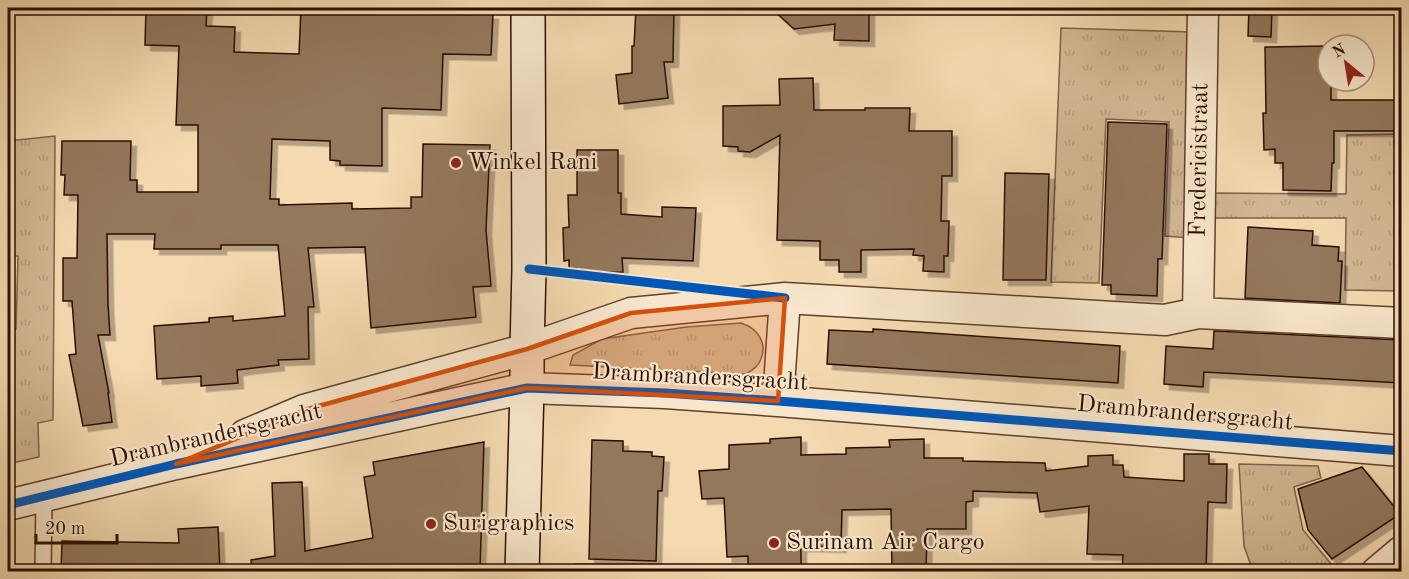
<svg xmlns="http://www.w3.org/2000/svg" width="1409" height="579" font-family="'Old Standard TT',serif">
	<defs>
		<pattern id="grass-tufts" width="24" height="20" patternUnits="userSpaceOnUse" patternTransform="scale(1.5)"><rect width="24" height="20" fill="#d3b793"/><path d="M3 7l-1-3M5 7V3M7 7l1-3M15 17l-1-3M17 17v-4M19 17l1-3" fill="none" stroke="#b59c7d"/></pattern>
		<filter id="shadow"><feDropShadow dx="5.5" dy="5.5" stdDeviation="0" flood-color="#0004"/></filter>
	</defs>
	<rect width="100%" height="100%" fill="#f5dab1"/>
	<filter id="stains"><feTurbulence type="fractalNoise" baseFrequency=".00333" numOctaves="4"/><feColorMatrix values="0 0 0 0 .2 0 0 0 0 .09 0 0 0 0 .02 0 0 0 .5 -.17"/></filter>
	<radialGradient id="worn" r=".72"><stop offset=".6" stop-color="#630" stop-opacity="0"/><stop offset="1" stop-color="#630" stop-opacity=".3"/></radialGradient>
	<path fill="url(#grass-tufts)" stroke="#7f624a" stroke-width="1.5" d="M1061 28 1192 32 1190 238 1165 236 1169 122 1106 119 1099 283 1051 282Z
		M1401 134V291L1345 290 1346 218H1210L1211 193 1346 194 1347 135Z
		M55 136 53 420 38 423 39 457 8 464V330L16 329 18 256H8V141Z
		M741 323C757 328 769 343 760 361 758 367 751 371 746 374L570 365 573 355 602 339 686 327Z
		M1239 464 1318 466 1321 478 1294 487 1303 530 1337 571H1253L1244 546Z
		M575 564 745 565V571L575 572Z"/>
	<path fill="#94785c" stroke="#2b0d00" stroke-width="1.5" filter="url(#shadow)" d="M146 8H207L206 26 235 27 234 52 299 54 301 8 493 14 491 55 443 54 441 110 382 108V166L340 165V161L330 160V141L272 139 270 199H279V205L352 203V209L411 208V197H422L423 144 490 145 486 230 491 286 473 287 476 317 371 328 365 247 308 248 314 307H308L309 359 278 360 279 365 237 370 238 383 201 386V376L157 379 154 326 209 322V318L233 316V321L285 316 278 245H221V249H154L155 234H107L108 304 110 335H98L109 393H108L112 422 83 426 69 355 76 354 72 301H63V258H77L78 195H64L65 175H61L62 141H131L130 180H137V192H198V125H176L179 46 145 45Z
		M636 8H674L673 62H664L668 98 619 104 616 75 632 73V46H634Z
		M771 8H869V41L834 40 835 24 794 29Z
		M1249 8 1272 9 1271 37 1248 36Z
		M1328 46V81H1331V100H1401V131H1334V163H1332L1331 191 1283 190V163H1275V149L1264 150 1263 113H1266L1265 47Z
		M813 78 814 110H865V108H910L909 131H952V176H942L941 221H949L948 256H944V272L923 271 924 256 913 255 914 249 861 250V272H839V260H820V241L777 240 780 135 750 152 738 151V147L723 146V106L780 105 779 79Z
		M1108 122 1167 124 1162 259H1158L1157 296 1111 294V285H1102Z
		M577 150H618V193H621V214L662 217V207L696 208 693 261 622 258 623 272 576 273V268L569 269V260L564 261 563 228 569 227 568 195H577Z
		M1005 173 1049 174 1046 280H1003Z
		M1248 227 1313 231 1312 245 1339 247 1338 261H1342L1340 303 1245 298Z
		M873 329 1120 346 1118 383 827 364 829 330 873 332Z
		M1214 331 1401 340V383L1204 372 1203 387 1164 384 1166 346 1213 349Z
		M801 437V455L846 454V448L890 447 889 440 924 439V458H963V461L1045 463 1046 471 1088 466V456L1113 455V465H1123L1124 477 1184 481V454H1209V464H1227L1226 503 1208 502 1206 572H1122L1123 555 1087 554 1089 506 1040 512 1037 493 973 491V501L966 502V529H927L926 572H892L891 509 842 510 841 547 801 546V572H748V556L727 557 724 498 702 499 699 471 729 469V445L770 443V439Z
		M592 440 623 441V451L652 452V456L664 457 662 491H658L656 561 589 559Z
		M484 442 480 570 471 572H252L251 560 275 556 272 483 302 482 305 551 373 538 364 477 375 475 373 462Z
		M1362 467 1400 514 1332 559 1308 530 1298 489Z
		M218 527 220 572H61L62 541 179 543 178 529Z"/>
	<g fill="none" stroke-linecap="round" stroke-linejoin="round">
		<defs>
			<path id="service" d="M43 572 44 496"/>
			<path id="minor" d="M1198 313 1203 8
				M778 401 785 298
				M245 435 304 410 527 349 631 313 785 298 1165 320 1198 313 1402 323
				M8 505 176 464 527 388 665 393 778 401 1402 451
				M1377 572 1402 551"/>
			<path id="secondary" d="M522 572 527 388V349L529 269 528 8"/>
		</defs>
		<use href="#service" stroke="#5e402c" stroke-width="18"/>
		<use href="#minor" stroke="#5e402c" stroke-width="33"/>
		<use href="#secondary" stroke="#2b0d00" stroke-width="36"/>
		<use href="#service" stroke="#f8e7cc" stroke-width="15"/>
		<use href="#minor" stroke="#f8e7cc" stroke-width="30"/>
		<use href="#secondary" stroke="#f8e7cc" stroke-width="33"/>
		<defs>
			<path id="cycleway" d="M529 269 785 298
				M8 505 176 464 527 388 665 393 778 401 1402 451"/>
		</defs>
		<use href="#cycleway" stroke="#f8e7cc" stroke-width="13"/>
		<use href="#cycleway" stroke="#0057b8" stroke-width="9"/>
	</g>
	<path fill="#d5510b" fill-opacity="0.2" stroke="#d5510b" stroke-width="4.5" stroke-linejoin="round" d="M785 298 778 401 527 388 176 464 304 410 527 349 631 313Z"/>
	<g fill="#8f2418" stroke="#f8e7cc" stroke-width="2">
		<circle cx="456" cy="163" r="6"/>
		<circle cx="431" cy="524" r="6"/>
		<circle cx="774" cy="543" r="6"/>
	</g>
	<g text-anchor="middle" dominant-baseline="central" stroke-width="4.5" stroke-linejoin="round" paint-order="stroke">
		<g font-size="24" fill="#2b0d00" stroke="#f8e7cc">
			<text transform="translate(1200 160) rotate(-89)">Fredericistraat</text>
			<text transform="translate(700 378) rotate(3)">Drambrandersgracht</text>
			<text transform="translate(1185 414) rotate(5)">Drambrandersgracht</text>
			<text transform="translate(216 436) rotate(-13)">Drambrandersgracht</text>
		</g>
		<g font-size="24" fill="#2b0d00" stroke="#f8e7cc" text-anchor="start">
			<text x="468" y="163">Winkel Rani</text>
			<text x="443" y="524">Surigraphics</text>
			<text x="786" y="543">Surinam Air Cargo</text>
		</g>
	</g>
	<rect width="1409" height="579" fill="none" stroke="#f5dab1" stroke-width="30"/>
	<rect x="9" y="9" width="1391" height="561" fill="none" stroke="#2b0d00" stroke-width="3"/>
	<rect x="15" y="15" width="1379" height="549" fill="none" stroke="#2b0d00" stroke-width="1.5"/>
	<g transform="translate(1346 63) rotate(330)"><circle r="28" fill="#f8e7cc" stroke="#a6907a" stroke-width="1.5"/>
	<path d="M0-4.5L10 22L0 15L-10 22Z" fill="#8f2418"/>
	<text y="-9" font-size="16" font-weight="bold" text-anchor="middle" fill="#2b0d00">N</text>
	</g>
	<path d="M36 534v9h81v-9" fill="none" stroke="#2b0d00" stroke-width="3"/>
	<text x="45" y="534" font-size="18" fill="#2b0d00" stroke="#f8e7cc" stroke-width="4.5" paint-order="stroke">20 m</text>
	<rect width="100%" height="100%" filter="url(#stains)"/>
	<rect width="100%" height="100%" fill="url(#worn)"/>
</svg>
